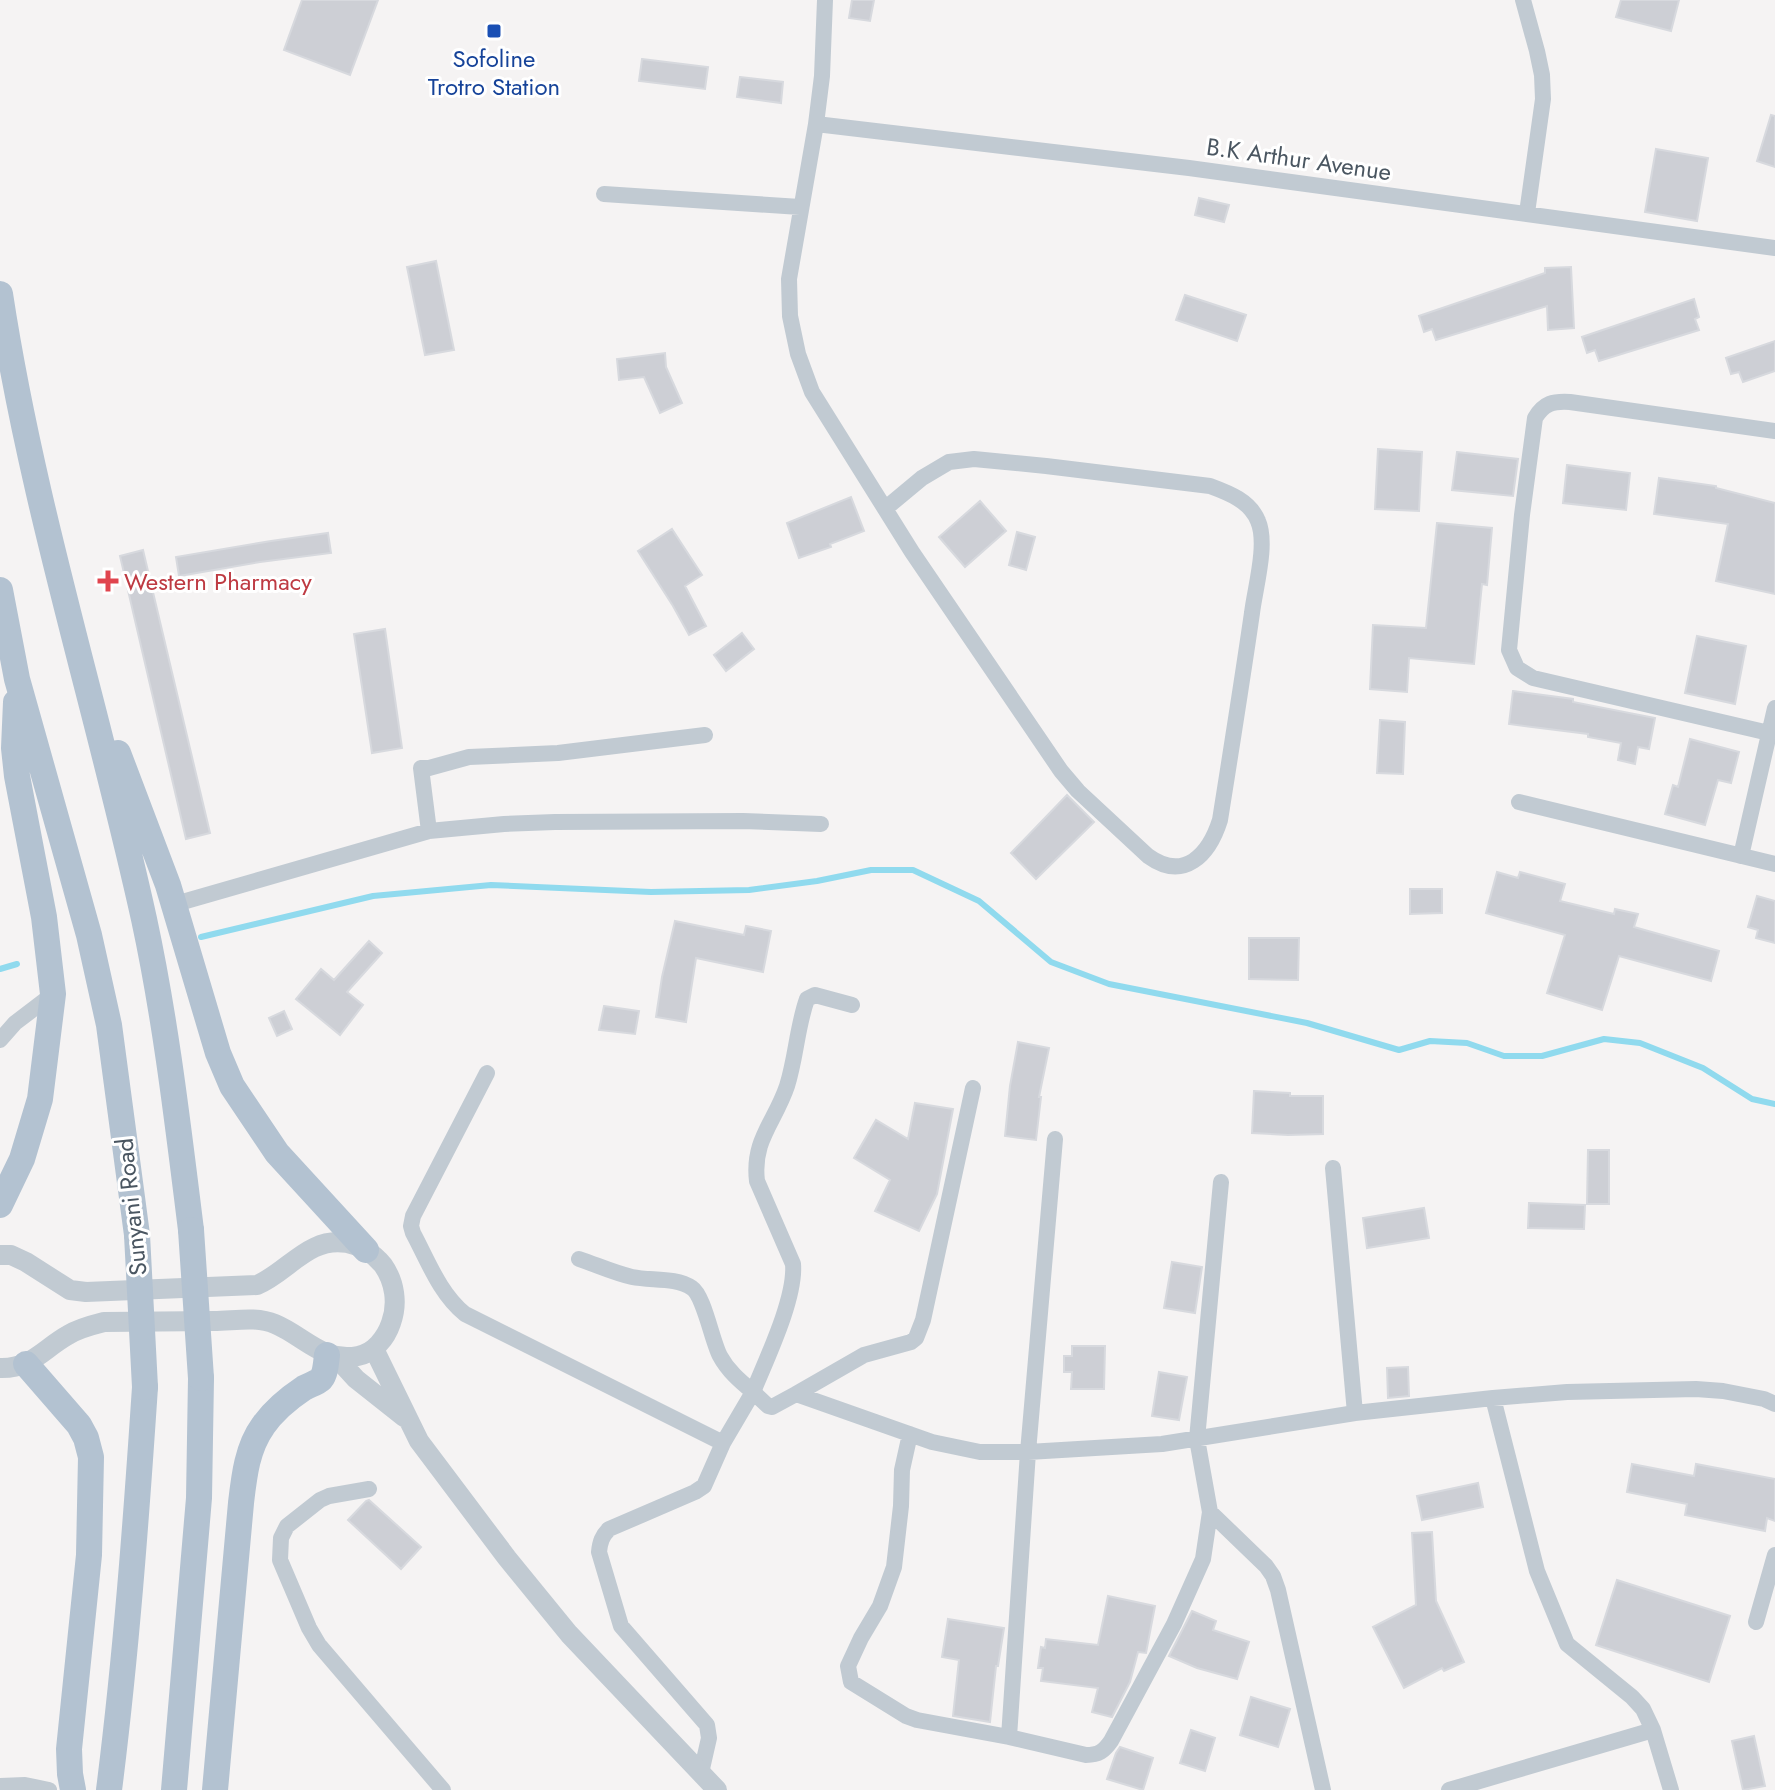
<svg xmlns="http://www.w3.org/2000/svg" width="1775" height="1790" font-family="Jost,sans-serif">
	<rect width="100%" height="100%" fill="#f5f3f3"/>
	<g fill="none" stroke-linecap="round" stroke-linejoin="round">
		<path stroke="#90daee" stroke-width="6" d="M201 937 373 896 491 885 651 892 749 890 817 881 871 870H913L979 901 1051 962 1109 984 1307 1023 1399 1050 1430 1041 1467 1043 1504 1056H1542L1604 1039 1640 1043 1703 1068 1752 1099 1775 1104
			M0 969 17 964"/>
	</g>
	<path fill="#cdcfd5" stroke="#d7d9de" stroke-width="2" d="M302 0H378L350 75 284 50Z
		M852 0H874L870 21 849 18Z
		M1621 0H1679L1671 31 1616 17Z
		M642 59 708 67 705 89 639 81Z
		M740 77 783 82 781 103 737 97Z
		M1771 115 1775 116V167L1757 161Z
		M1656 149 1708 158 1697 221 1645 212Z
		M1199 198 1229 205 1224 222 1195 215Z
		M436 261 454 350 425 355 407 267Z
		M1571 267 1574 328 1548 330 1547 306 1436 340 1432 329 1424 332 1419 316 1545 273V268Z
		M1185 295 1246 315 1237 341 1176 320Z
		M1694 299 1699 317 1695 319 1699 330 1599 361 1595 350 1587 353 1582 337Z
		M1775 341V371L1743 382 1739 372 1731 374 1726 358Z
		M665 353 666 367 682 403 660 413 644 377 619 380 617 359Z
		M1378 449 1422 452 1419 511 1375 509Z
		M1457 452 1518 459 1513 496 1452 490Z
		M1567 465 1630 473 1626 510 1563 503Z
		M1659 478 1716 486V488L1775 503V594L1716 581 1728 524 1654 514Z
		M851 497 864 531 830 544 831 547 799 558 787 523Z
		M980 501 1006 531 965 567 939 537Z
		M1437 523 1492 528 1487 585 1482 584 1474 664 1409 658 1407 692 1370 689 1373 625 1426 628Z
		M672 529 702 575 685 586 706 626 689 635 673 606 638 551Z
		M1017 532 1035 537 1026 570 1009 565Z
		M328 533 331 553 260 562 179 576 176 557 271 541Z
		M143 550 210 833 186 839 120 556Z
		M385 629 402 748 372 753 354 634Z
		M742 633 754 649 726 671 714 655Z
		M1697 636 1746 646 1735 704 1685 693Z
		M1513 691 1573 699V702L1655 718 1649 749 1638 747 1635 764 1618 760 1621 743 1588 737V734L1509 724Z
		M1380 720 1405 722 1403 774 1377 773Z
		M1690 739 1739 752 1731 783 1718 780 1705 825 1665 814 1673 785 1678 787Z
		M1067 795 1094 822 1036 879 1011 853Z
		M1497 872 1518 878 1520 872 1565 884 1560 901 1614 914 1615 909 1638 914 1634 927 1719 951 1711 981 1619 956 1602 1010 1547 993 1565 935 1486 913Z
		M1410 889H1442V913L1410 914Z
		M1757 896 1775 901V943L1756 938 1758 930 1748 927Z
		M675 921 744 935 746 926 771 931 763 972 696 958 686 1022 656 1017 662 977Z
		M1249 938H1299L1298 980 1249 979Z
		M369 941 382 953 347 992 363 1005 340 1035 296 999 321 969 334 980Z
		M604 1006 639 1011 635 1034 599 1030Z
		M284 1011 292 1029 277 1036 269 1018Z
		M1018 1042 1049 1048 1039 1097H1041L1036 1140 1005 1136 1010 1086Z
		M1254 1091 1290 1093V1096H1323V1134L1288 1135 1252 1133Z
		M915 1103 953 1109 937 1194 919 1231 875 1211 890 1180 854 1158 876 1120 908 1139Z
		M1588 1150H1609V1204H1587Z
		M1529 1203 1585 1205 1584 1229 1528 1228Z
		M1424 1208 1429 1238 1367 1248 1363 1218Z
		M1172 1262 1202 1267 1195 1313 1164 1308Z
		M1072 1346H1105L1104 1389H1071L1072 1372H1064V1356H1072Z
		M1408 1367 1409 1396 1388 1398 1387 1368Z
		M1159 1372 1187 1377 1179 1420 1152 1416Z
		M1632 1464 1694 1476 1696 1464 1775 1479V1521L1767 1518 1765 1531 1685 1515 1687 1504 1627 1492Z
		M1478 1483 1483 1507 1422 1520 1417 1496Z
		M369 1500 421 1547 401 1569 348 1520 366 1501Z
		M1432 1532 1436 1601 1464 1662 1444 1671 1442 1668 1404 1688 1373 1627 1416 1605 1412 1533Z
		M1617 1580 1730 1616 1709 1682 1596 1645Z
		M1108 1596 1155 1606 1146 1653 1138 1652 1130 1682 1112 1717 1092 1712 1098 1688 1041 1681 1043 1668H1038L1041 1647 1045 1648 1046 1639 1098 1645Z
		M1192 1611 1216 1621 1213 1630 1249 1642 1237 1679 1197 1668 1169 1656Z
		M948 1619 1004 1628 998 1666H996L990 1722 953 1716 959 1660 942 1657Z
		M1251 1697 1290 1709 1278 1747 1240 1735Z
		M1191 1730 1215 1738 1205 1771 1180 1763Z
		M1754 1736 1765 1786 1743 1790 1732 1741Z
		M1120 1747 1153 1758 1143 1790 1107 1779 1116 1753Z"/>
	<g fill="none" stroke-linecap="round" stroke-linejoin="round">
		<path stroke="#c1cad2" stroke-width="16" d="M825 0 822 76 816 124 789 279 790 316 798 354 812 392 912 552 1061 771 1078 791 1148 856C1184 882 1209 855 1220 820 1231 751 1242 682 1252 613 1255 588 1268 544 1258 521 1250 501 1229 493 1210 486L1046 466 974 459 949 462 922 478 886 508
			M1523 0 1537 51 1542 75 1543 99 1527 213
			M816 124 1189 168 1775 248
			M604 194 800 207
			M1769 733 1533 678 1517 668 1509 650 1522 515 1535 418C1544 403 1553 401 1570 402L1775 431
			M1519 802 1775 864
			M429 831 421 768H429L469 757 558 753 705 735
			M1741 856 1775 708
			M172 905 429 831 504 824 555 822 743 821 821 824
			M0 1040 15 1023 53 994
			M487 1073 413 1216 411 1226 413 1233C428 1261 440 1294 465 1314L723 1443
			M1333 1168 1355 1413
			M579 1259C597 1265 614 1273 632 1277 652 1281 675 1277 692 1288 704 1296 712 1341 720 1356 728 1371 740 1381 753 1392 766 1360 796 1298 793 1264L757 1181C752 1140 775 1122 787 1086 796 1058 797 1027 807 999L815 995 852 1005
			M796 1394 864 1355 911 1342 916 1338 923 1320 973 1088
			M1493 1398 1537 1571 1567 1644 1632 1697 1643 1709 1653 1730 1671 1790
			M910 1434 902 1470 901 1506 894 1567 880 1606 861 1638 848 1666 851 1682 906 1716 917 1720 1009 1737 1086 1755C1099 1755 1104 1751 1111 1741L1174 1624 1203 1559 1210 1512 1197 1439 1221 1182
			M369 1489 329 1496 320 1500 287 1526 281 1538 280 1560 309 1628 319 1645 443 1790
			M1210 1512 1266 1566 1273 1576 1278 1590 1323 1790
			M1756 1622 1775 1555
			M1009 1737 1028 1452 1055 1139
			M701 1773 709 1738 707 1725 621 1626 599 1552C600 1542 602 1536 609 1529L695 1492 704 1486 723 1443 753 1392 768 1406 772 1407 796 1394 932 1442 980 1452H1028L1162 1444 1355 1413 1493 1398 1567 1392 1696 1389 1723 1391 1764 1399 1775 1404
			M0 1786 25 1785 49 1790
			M1449 1790 1653 1730"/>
		<path stroke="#c1cad2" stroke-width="20" d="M0 1255H11L26 1262 70 1290 86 1292 257 1285C288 1272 309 1236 347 1243 362 1246 374 1254 383 1265 395 1282 398 1304 391 1323 386 1338 374 1353 358 1356 323 1363 304 1336 275 1324 256 1316 234 1321 214 1321 178 1321 141 1322 104 1322 92 1325 79 1328 68 1335 43 1349 31 1369 0 1368
			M374 1349 419 1441 507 1558 569 1634 717 1790
			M335 1356 356 1379 404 1417"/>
		<path stroke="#b3c2d1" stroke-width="26" d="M0 294C32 505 98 710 144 919 166 1021 178 1126 191 1230
			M0 590 17 679 89 935 109 1025 137 1235
			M118 753 168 885 218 1053 232 1086 277 1153 366 1250
			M0 1205 22 1159 40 1099 53 994 44 917 17 776 14 748 16 702
			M26 1364 79 1425 86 1438 91 1457 89 1555 69 1749 70 1774 73 1790
			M109 1790C126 1656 136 1522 145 1387
			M174 1790 199 1498 201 1378
			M215 1790 241 1503C244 1477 247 1448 263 1426 274 1410 289 1398 304 1388 309 1385 317 1383 321 1379 326 1373 326 1361 327 1355"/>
		<path stroke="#b3c2d1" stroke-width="26" d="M191 1230 201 1378
			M137 1235 145 1387"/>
	</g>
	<rect fill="#1a4fb4" stroke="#fff" stroke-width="3" x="486" y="23" width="16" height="16" rx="4"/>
	<path fill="#e0444e" stroke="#fff" stroke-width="3" d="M104 569h8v8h8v8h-8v8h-8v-8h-8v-8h8z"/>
	<g text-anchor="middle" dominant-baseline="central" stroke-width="6" stroke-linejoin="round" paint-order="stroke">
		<g font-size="24" fill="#164399" stroke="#fff">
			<text x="494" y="58">Sofoline<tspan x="494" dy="28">Trotro Station</tspan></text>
		</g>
		<g font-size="24" fill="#4a5661" stroke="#fff">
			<text transform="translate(1299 159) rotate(8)">B.K Arthur Avenue</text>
			<text transform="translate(131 1207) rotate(-96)">Sunyani Road</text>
		</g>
		<g font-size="24" fill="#be3a42" stroke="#fff" text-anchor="start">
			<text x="124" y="581">Western Pharmacy</text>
		</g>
	</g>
</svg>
